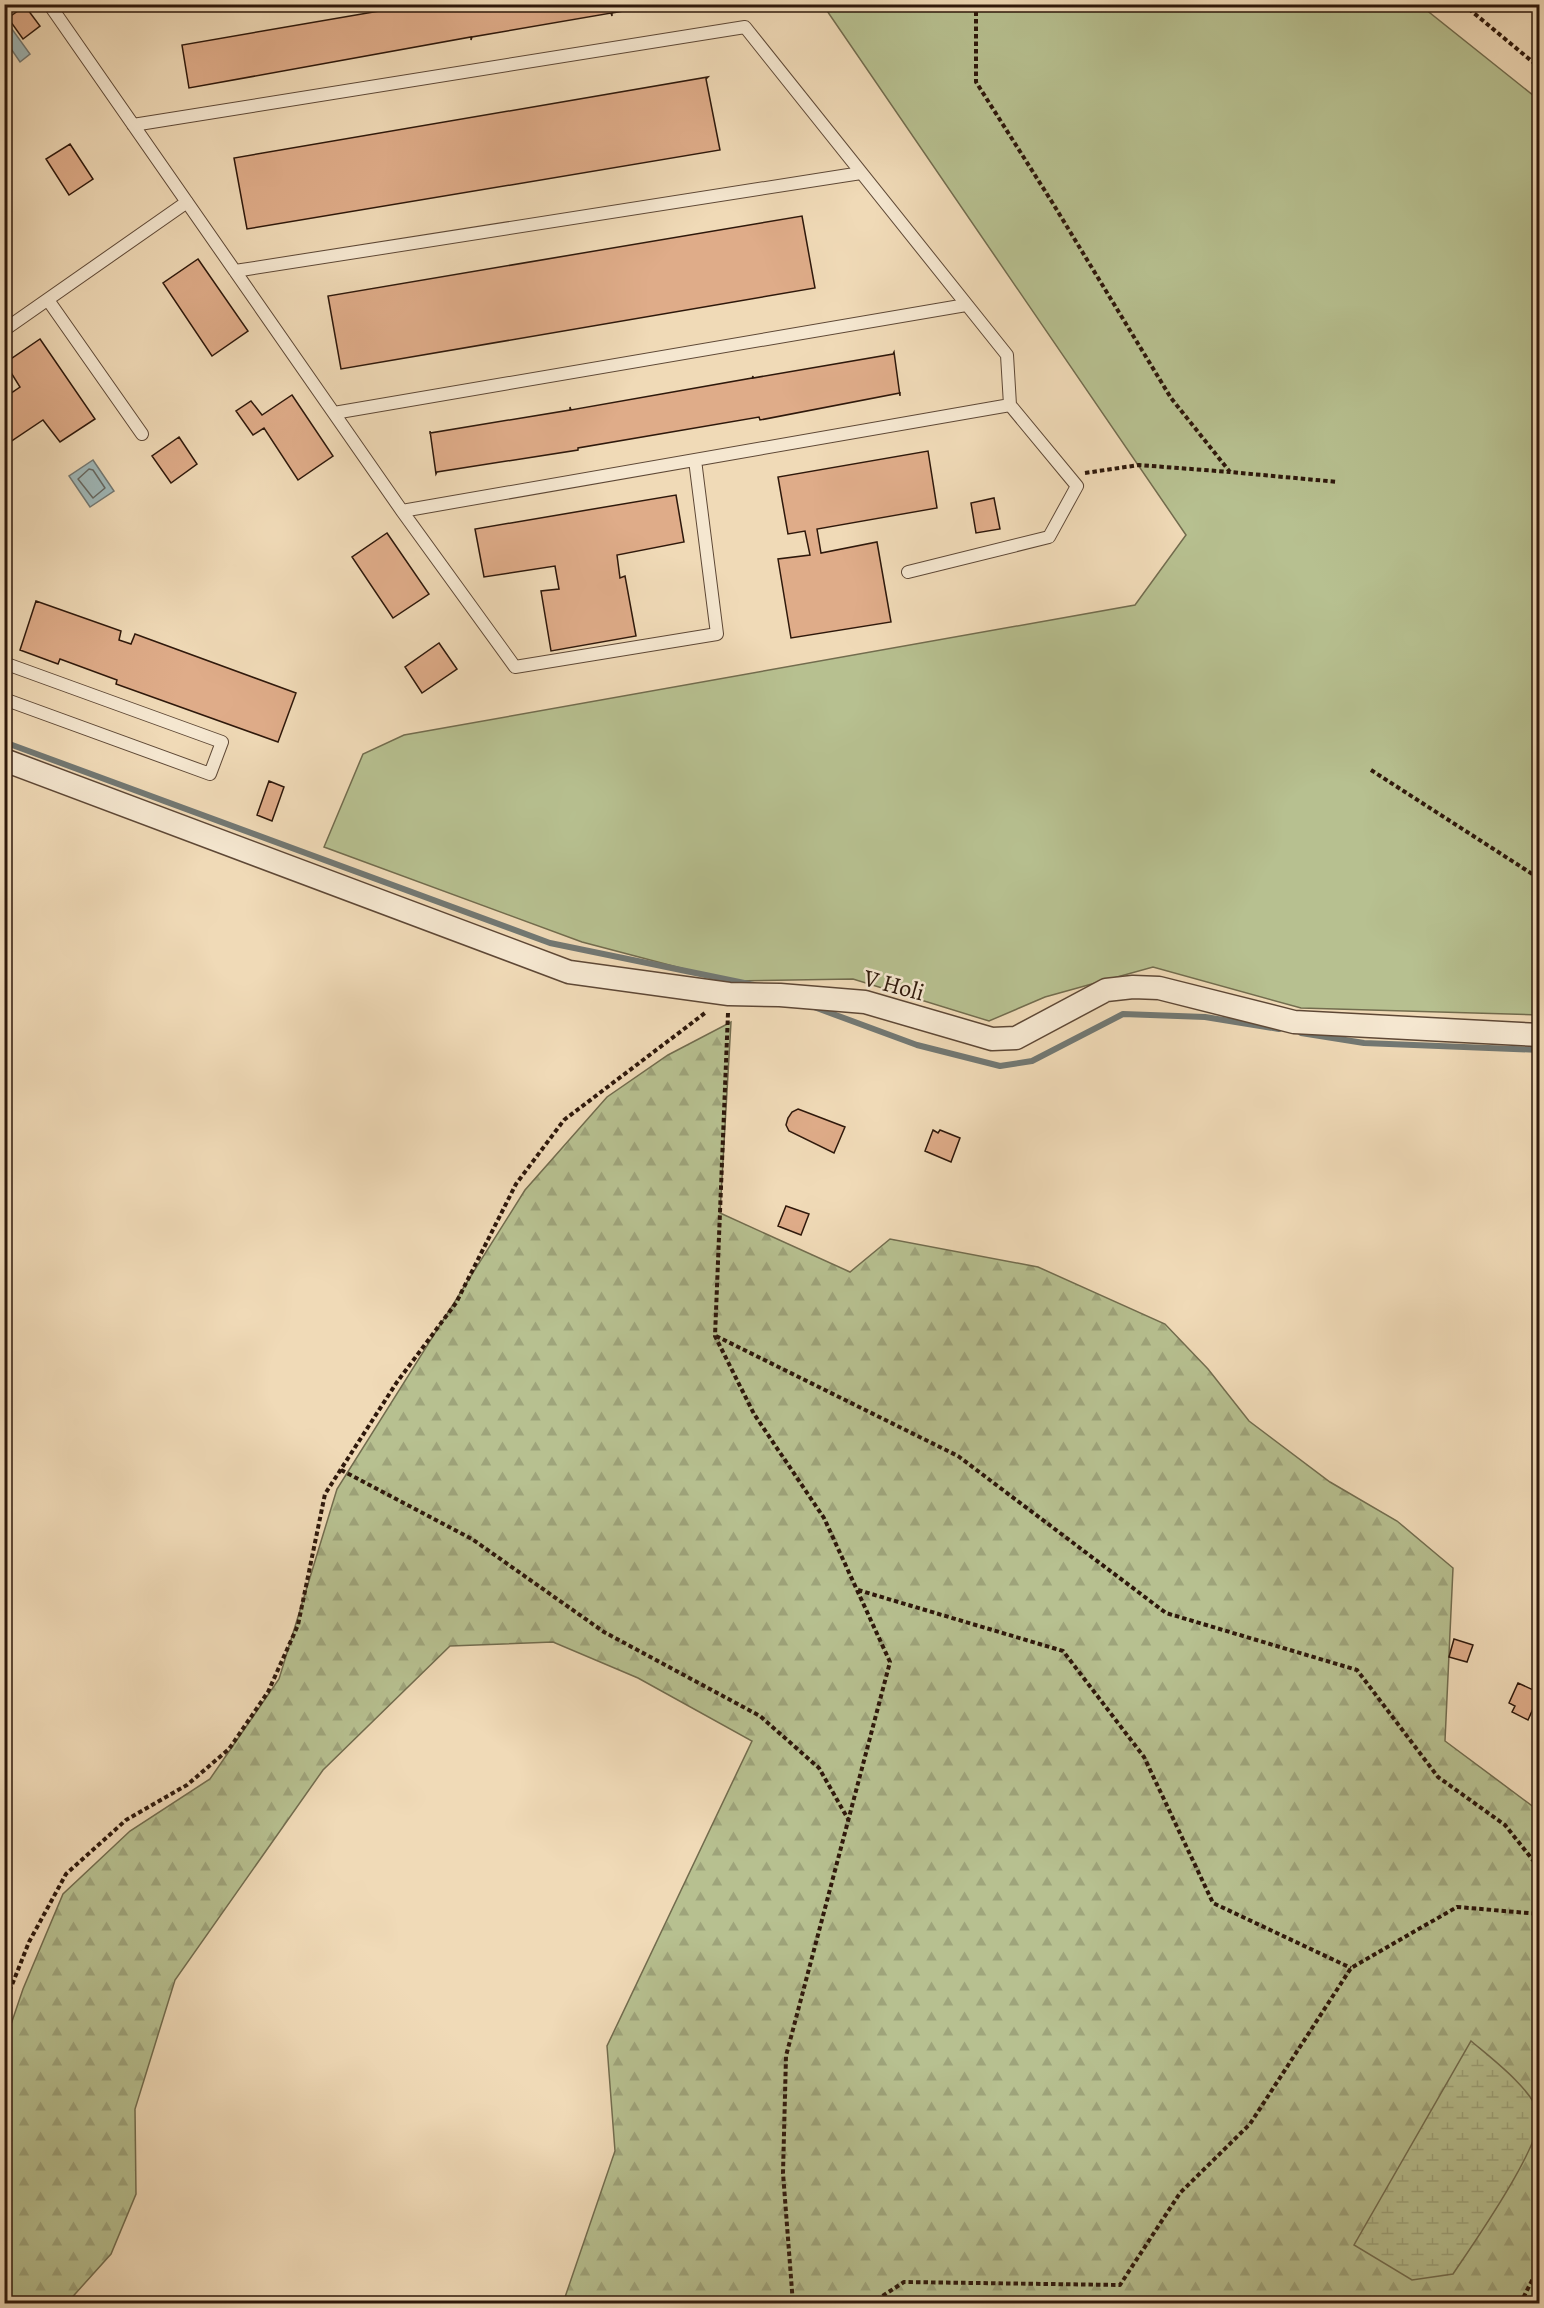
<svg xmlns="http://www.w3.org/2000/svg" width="1544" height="2308" font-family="Alegreya,serif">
	<defs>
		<pattern id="forest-firs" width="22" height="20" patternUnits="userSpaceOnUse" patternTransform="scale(1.5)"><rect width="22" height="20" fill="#b7c090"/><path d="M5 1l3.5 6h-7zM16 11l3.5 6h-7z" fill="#9ea47b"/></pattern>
		<pattern id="wetland-marsh" width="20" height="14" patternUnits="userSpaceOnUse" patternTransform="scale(1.5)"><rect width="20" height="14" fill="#b7c090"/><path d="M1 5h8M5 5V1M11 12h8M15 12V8" fill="none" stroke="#9ea47b"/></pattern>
	</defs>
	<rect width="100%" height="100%" fill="#f0dab7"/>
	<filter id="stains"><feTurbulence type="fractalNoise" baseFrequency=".00333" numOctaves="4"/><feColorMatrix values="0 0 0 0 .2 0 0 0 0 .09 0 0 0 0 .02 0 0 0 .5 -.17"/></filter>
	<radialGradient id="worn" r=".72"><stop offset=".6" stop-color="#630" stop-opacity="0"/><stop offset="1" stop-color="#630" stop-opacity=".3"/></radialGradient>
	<path fill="#b7c090" stroke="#726c4e" stroke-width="1.5" d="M823 5H1420L1539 100V1015L1301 1008 1153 967 1045 997 989 1021 853 979 730 981 582 942 324 847 363 754 404 735 1135 605 1186 535Z"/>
	<path fill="url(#forest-firs)" stroke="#726c4e" stroke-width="1.5" d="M731 1022 720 1213 850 1272 890 1239 1038 1267 1165 1324 1208 1369 1249 1421 1330 1482 1397 1521 1453 1568 1445 1741 1539 1811V2303H563L615 2151 607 2046 752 1741 638 1678 553 1642 450 1646 323 1770 175 1980 135 2109 136 2194 111 2254 67 2303 5 2304V2042L23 1989 63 1894 130 1831 210 1779 279 1679 337 1489 525 1190 607 1097 668 1055Z"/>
	<path fill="url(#wetland-marsh)" stroke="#726c4e" stroke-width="1.5" d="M1471 2041C1491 2058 1532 2089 1539 2114 1544 2143 1471 2247 1453 2274L1412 2280 1354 2245Z"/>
	<path fill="#9fb8b9" stroke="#727873" stroke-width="1.5" d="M4 18 30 54 20 62 5 40Z
		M93 460 114 491 90 507 69 476Z"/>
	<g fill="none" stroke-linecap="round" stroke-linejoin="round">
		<path stroke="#666862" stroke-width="1.5" d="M89 469 93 470 105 488 93 498 78 479Z"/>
		<path stroke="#727873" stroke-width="6" d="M4 742 550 943 754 985
			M814 1007 917 1045 1000 1066 1032 1061 1123 1014 1205 1017 1279 1029
			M1301 1033 1364 1043 1540 1050"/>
	</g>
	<path fill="#dfac89" stroke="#2e180b" stroke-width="1.5" d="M420 4H663L612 13V16L611 13 472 37 471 40V37L189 88 182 45Z
		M25 6 40 26 23 39 8 18Z
		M708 77 706 79 720 150 247 229 234 158Z
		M70 144 93 179 69 195 46 159Z
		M802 216 815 288 341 369 328 296Z
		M198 259 248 331 212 356 163 283Z
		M40 339 95 419 60 442 43 420 4 446V398L20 387 5 363Z
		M894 352 900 396V393L760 420 759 417 578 448V450L437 472 436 474 430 431V433L570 410V407L571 410 752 378 753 376V378L893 354Z
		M292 395 333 456 298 480 264 428 253 435 236 411 251 401 262 415Z
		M179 437 197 464 171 483 152 456Z
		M928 451 937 508 817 529 821 553 877 542 891 622 791 638 778 559 810 555 805 531 788 534 778 477Z
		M676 495 684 542 617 555 620 578 625 576 636 636 551 651 541 591 559 589 555 566 484 577 475 529Z
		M994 498 1000 529 976 533 971 503Z
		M387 533 429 594 393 618 352 557Z
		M36 601 121 631 119 640 131 644 135 634 296 693 278 742 116 684 117 680 60 659 58 664 20 650Z
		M439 643 457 669 422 693 405 667Z
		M269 781 284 787 272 821 257 815Z
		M798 1109 845 1127 834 1153 789 1131 786 1125 788 1118 792 1112Z
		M933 1130 938 1133 940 1130 960 1138 951 1162 925 1151Z
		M786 1206 809 1214 801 1235 778 1226Z
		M1454 1639 1473 1645 1467 1662 1449 1657Z
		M1518 1683 1540 1693 1528 1720 1512 1712 1515 1706 1509 1703Z"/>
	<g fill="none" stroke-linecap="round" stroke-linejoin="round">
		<defs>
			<path id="lane" d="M49 4 402 511 515 667 717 634 695 460
				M133 125 745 27 1007 355 1010 405 1077 486 1049 537 908 572
				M235 271 861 173
				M48 300 142 434
				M4 330 187 202
				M334 413 966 305
				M402 511 1010 405
				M4 663 222 742 210 774 4 699"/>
			<path id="street" d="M4 760 569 972 729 994 780 995 865 1002 992 1039 1016 1038 1106 990 1133 987 1159 988 1294 1022 1540 1035"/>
		</defs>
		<use href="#lane" stroke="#5e4836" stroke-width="14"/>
		<use href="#street" stroke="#5e4836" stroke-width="25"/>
		<path stroke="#2e180b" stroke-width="4" stroke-dasharray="4.5 3" stroke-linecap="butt" d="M976 4V82L1052 202 1171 398 1230 472 1338 482
			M1463 4 1540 68
			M1085 473 1139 465 1230 472
			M1371 770 1540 879
			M728 1013 715 1336 754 1414 824 1518 890 1662 786 2056 783 2173 793 2304
			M716 1336 958 1456 1166 1613 1357 1670 1438 1777 1505 1825 1540 1869
			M341 1470 472 1539 604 1632 760 1716 819 1768 848 1819
			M858 1590 1063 1651 1144 1757 1213 1903 1351 1968
			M4 2005 29 1942 66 1874 126 1820 187 1785 229 1749 268 1692 298 1625 325 1494 397 1382 456 1303 516 1184 564 1120 705 1013
			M870 2304 904 2282 1120 2285 1180 2193 1250 2124 1351 1968 1457 1907 1540 1914
			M1520 2304 1540 2265"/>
		<use href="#lane" stroke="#f5e7d0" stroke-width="12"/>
		<use href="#street" stroke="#f5e7d0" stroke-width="22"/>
	</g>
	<g text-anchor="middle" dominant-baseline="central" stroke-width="5" stroke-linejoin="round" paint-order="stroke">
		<g font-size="24" fill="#2e180b" stroke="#f5e7d0">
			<text transform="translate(894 985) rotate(15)">V Holi</text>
		</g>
	</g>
	<rect width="1544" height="2308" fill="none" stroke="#f0dab7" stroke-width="24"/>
	<rect x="6" y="6" width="1532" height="2296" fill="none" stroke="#2e180b" stroke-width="3"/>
	<rect x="12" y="12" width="1520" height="2284" fill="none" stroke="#2e180b" stroke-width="1.5"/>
	<rect width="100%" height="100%" filter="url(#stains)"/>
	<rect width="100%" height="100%" fill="url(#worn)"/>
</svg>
